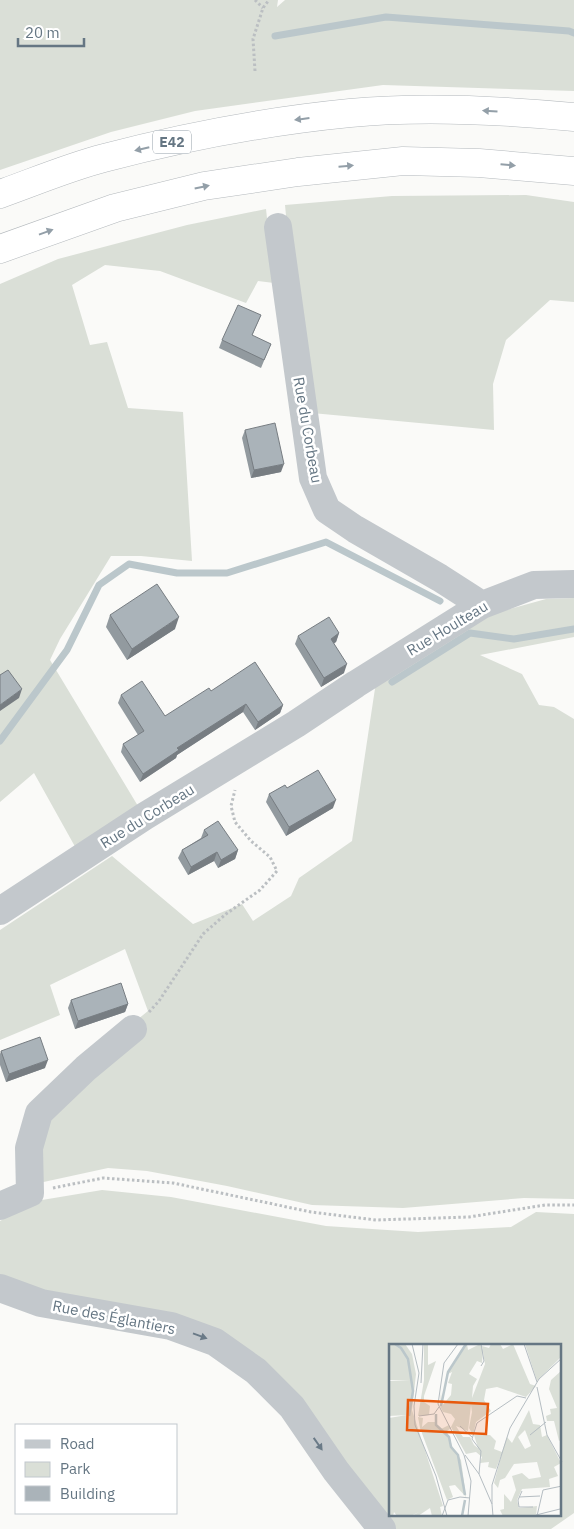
<svg xmlns="http://www.w3.org/2000/svg" width="574" height="1529" font-family="'IBM Plex Sans',sans-serif">
	<rect width="100%" height="100%" fill="#fafaf8"/>
	<path fill="#dadfd7" fill-rule="evenodd" d="M0 0H278L277 7 285 0H574V91L383 85 195 111 111 132 0 170Z
		M526 195 574 202V302L550 300 506 340 493 384 494 430 312 413 290 258 285 205 392 196Z
		M266 209 274 283 258 281 246 303 160 271 105 265 72 285 90 345 107 342 128 408 183 412 192 561 141 556H111L60 639 50 660 141 811 78 852 34 773 0 802V284L58 259 187 225Z
		M574 598V637L480 655 522 674 539 705 554 707 574 719V1199L524 1198 403 1208 312 1205 227 1186 147 1171 108 1168 39 1183 38 1134 127 1028 148 1011 125 949 50 985 60 1015 0 1040V930L112 856 193 924 242 904 253 921 291 896 299 878 352 841 376 682 445 640 495 613 546 599Z
		M102 1190 171 1197 326 1226 418 1232 511 1227 536 1212 574 1214V1513L551 1529H393L218 1332 0 1283V1221L36 1201ZM390 1345H560V1515H390Z"/>
	<g fill="none" stroke-linecap="round" stroke-linejoin="round">
		<path stroke="#bbc7cb" stroke-width="7" d="M275 36 386 17 569 31 574 33
			M392 682 470 633 514 639 574 629
			M0 741 67 650 99 585 129 564 177 573H227L326 542 440 601"/>
		<defs>
			<path id="highway" d="M0 194C34 182 69 167 104 158 184 137 268 121 350 113 424 106 500 110 574 117
				M0 249 115 208 204 186 298 172 403 161 479 163 574 171"/>
		</defs>
		<use href="#highway" stroke="#b4b9bd" stroke-width="29"/>
		<path stroke="#bbbfc2" stroke-width="3" stroke-dasharray="2.5 2.5" stroke-linecap="butt" d="M255 0 263 8
			M255 71 253 39 263 8 269 0
			M149 1012 159 1001 203 934 226 914 260 890 277 871 270 857 251 841 235 822 231 806 235 790
			M53 1188 103 1178 173 1183 311 1212 376 1220 469 1217 545 1205H574"/>
		<path stroke="#c3c8cc" stroke-width="28" d="M278 227 313 478 327 510 355 529 440 578 482 605
			M0 911 145 816 296 724 356 684 482 605 534 585 574 584
			M0 1206 30 1193 29 1148 39 1113 86 1068 133 1029
			M0 1288 41 1303 171 1326 215 1342 256 1371 292 1407 336 1471 382 1529"/>
		<use href="#highway" stroke="#fff" stroke-width="28"/>
	</g>
	<path fill="#929a9f" d="M261 315 252 336 271 344 261 368 219 348 222 340Z
		M245 430 281 472 251 478 242 438Z
		M110 615 175 629 127 660 106 627Z
		M339 633 336 642 334 643 344 673 321 687 295 644 298 636Z
		M211 691 283 705 280 713 255 730 243 712 177 755 176 758 140 782 121 752 123 744 138 735 118 703 121 695 165 716Z
		M287 788 333 808 286 836 266 802 269 794Z
		M204 830 238 850 235 859 218 868 214 861 188 875 178 858 182 850 201 838Z
		M71 1000 128 1004 125 1012 75 1029 68 1008Z
		M1 1051 45 1068 6 1082 0 1065V1054Z"/>
	<path fill="#777d82" d="M284 464 281 472 251 478 254 470Z
		M179 617 175 629 127 660 132 649Z
		M339 633 336 642 328 647 331 639Z
		M347 664 344 673 321 687 324 678Z
		M22 689 19 698 0 711V705Z
		M246 704 243 712 177 755 176 758 140 782 143 774 177 748Z
		M283 705 280 713 255 730 258 722Z
		M336 800 333 808 286 836 289 827Z
		M238 850 235 859 218 868 221 860Z
		M217 852 214 861 188 875 191 867Z
		M128 1004 125 1012 75 1029 78 1021Z
		M48 1060 45 1068 6 1082 9 1074Z"/>
	<path fill="#aab3b9" stroke="#777d82" d="M238 305 261 315 252 335 271 344 264 360 222 340Z
		M275 423 284 464 254 470 245 430Z
		M157 584 179 617 132 649 110 615Z
		M329 617 339 633 331 639 347 664 324 678 298 636Z
		M255 662 283 705 258 722 246 704 177 748 179 750 143 774 123 744 144 731 121 695 142 681 165 716 209 688 211 691Z
		M8 670 22 689 0 705V675Z
		M318 770 336 800 289 827 269 794 285 785 287 788Z
		M218 821 238 850 221 860 217 852 191 867 182 850 208 835 204 830Z
		M121 983 128 1004 78 1021 71 1000Z
		M40 1037 48 1060 9 1074 1 1051Z"/>
	<defs><path id="oneway-solid" d="M-6-.8H1V-3.2L6.5 0L1 3.2V.8H-6Z" transform="scale(1.25)"/></defs>
	<g fill="#939fa8">
		<use href="#oneway-solid" transform="translate(490 111) rotate(-177)"/>
		<use href="#oneway-solid" transform="translate(302 119) rotate(173)"/>
		<use href="#oneway-solid" transform="translate(142 149) rotate(167)"/>
		<use href="#oneway-solid" transform="translate(508 165) rotate(5)"/>
		<use href="#oneway-solid" transform="translate(346 166) rotate(-5)"/>
		<use href="#oneway-solid" transform="translate(202 187) rotate(-12)"/>
		<use href="#oneway-solid" transform="translate(46 232) rotate(-20)"/>
	</g>
	<g fill="#6a7a87">
		<use href="#oneway-solid" transform="translate(200 1336) rotate(20)"/>
		<use href="#oneway-solid" transform="translate(318 1444) rotate(55)"/>
	</g>
	<g text-anchor="middle" dominant-baseline="central" stroke-width="5" stroke-linejoin="round" paint-order="stroke">
		<rect fill="#fff" stroke="#939fa8" stroke-width="1" x="153" y="130.5" width="38" height="23" rx="4"/>
		<g font-size="14" font-weight="bold" fill="#657683">
			<text x="172" y="142">E42</text>
		</g>
		<g font-size="15" fill="#657683" stroke="#fff">
			<text transform="translate(308 430) rotate(80)">Rue du Corbeau</text>
			<text transform="translate(447 628) rotate(-31)">Rue Houlteau</text>
			<text transform="translate(147 816) rotate(-32)">Rue du Corbeau</text>
			<text transform="translate(114 1317) rotate(11)">Rue des Églantiers</text>
		</g>
	</g>
	<g transform="translate(389 1344)">
		<rect width="172" height="172" fill="#fafaf8"/>
		<path d="M0 0H16L23 10 27 30 23 66 54 162 51 163 53 172H43L41 164 29 172H23L30 168 22 172H8L5 168 4 172H0V74L18 71 0 72V37L21 36H0ZM35 0H39V21L47 17 35 52V58L41 62 40 71 29 72 35 36ZM76 0H78L79 6 91 0 94 7 93 19 88 17 80 30 88 35 84 42 83 54 96 20 93 2 100 4 102 0H111L114 5 124 0 141 40 147 42 137 53 108 43 97 45 95 56 102 67 87 78 84 91 80 84 83 68 82 61 79 87 67 82 74 93H81L85 101 89 104 85 91H101L107 97 105 105 113 108 118 93 123 99 140 66 144 80 151 81 153 93 158 91 172 119 165 123 169 132 160 135 161 143 133 145 128 156 130 164 148 162 147 172H114L111 166 115 165V150L122 158 127 146 123 132 133 129 140 135 152 133 148 118 125 120 116 134 111 136 109 144 105 139 113 109 107 125 99 123 100 118 91 119 93 113 87 108 77 110 62 83 66 75 62 70 54 68 51 62 52 48 53 62 62 51 63 40 59 39 63 28 57 31ZM136 86 142 102 136 105 129 93ZM136 0H172V13L148 37ZM172 27 173 95 170 97 165 77H158L157 72 162 70 161 65 168 64 160 45 162 36ZM29 73 34 74 33 83 39 78H47V82L52 85 60 81 62 84 58 87 63 102 72 116 77 153 66 141 60 142 64 153 58 156 31 84Z" fill="#dadfd7" fill-rule="evenodd"/>
		<path fill="none" stroke="#bbc7cb" stroke-width="2.5" d="M6 0 12 4 19 15 24 47 20 72M52 62 59 28 77 0M47 70V81L60 93 62 103 69 111 76 151M73 172 76 156"/>
		<path fill="none" stroke="#b5bdc2" stroke-width="1" d="M23 0 30 29 25 62 26 81 47 132 58 172M69 0 55 19 49 60 75 111 82 137 79 172M135 0 148 38M92 22 95 17 92 0M32 39 34 0M148 43 158 91 173 118M30 72 45 70 50 63M71 82 84 94M141 91 157 78M76 111 90 130 103 160 104 172M90 130 92 107 83 95 88 79 128 52 137 54M133 147 129 156 130 163H144M130 153 151 152M103 160V141L121 84 150 35 173 14M147 171 171 165M53 172 59 156 71 153 81 154M148 172 154 146 173 142"/>
		<path fill="#e8590c" fill-opacity="0.15" stroke="#e8590c" stroke-width="2.5" d="M19 56 99 60 97 90 18 86Z"/>
		<rect width="172" height="172" fill="none" stroke="#657683" stroke-width="2.5"/>
	</g>
	<rect x="15" y="1424" width="162" height="90" fill="#ffffff" stroke="#c1c8cd"/>
	<rect x="25" y="1440" width="25" height="8" fill="#c3c8cc" stroke="#c1c8cd"/>
	<text x="60" y="1449" font-size="15" fill="#657683">Road</text>
	<rect x="25" y="1462" width="25" height="15" fill="#dadfd7" stroke="#c1c8cd"/>
	<text x="60" y="1474" font-size="15" fill="#657683">Park</text>
	<rect x="25" y="1486" width="25" height="15" fill="#aab3b9" stroke="#c1c8cd"/>
	<text x="60" y="1499" font-size="15" fill="#657683">Building</text>
	<path d="M18 38v8h66v-8" fill="none" stroke="#657683" stroke-width="2.5"/>
	<text x="25" y="38" font-size="15" fill="#657683" stroke="#ffffff" stroke-width="4" paint-order="stroke">20 m</text>
</svg>
